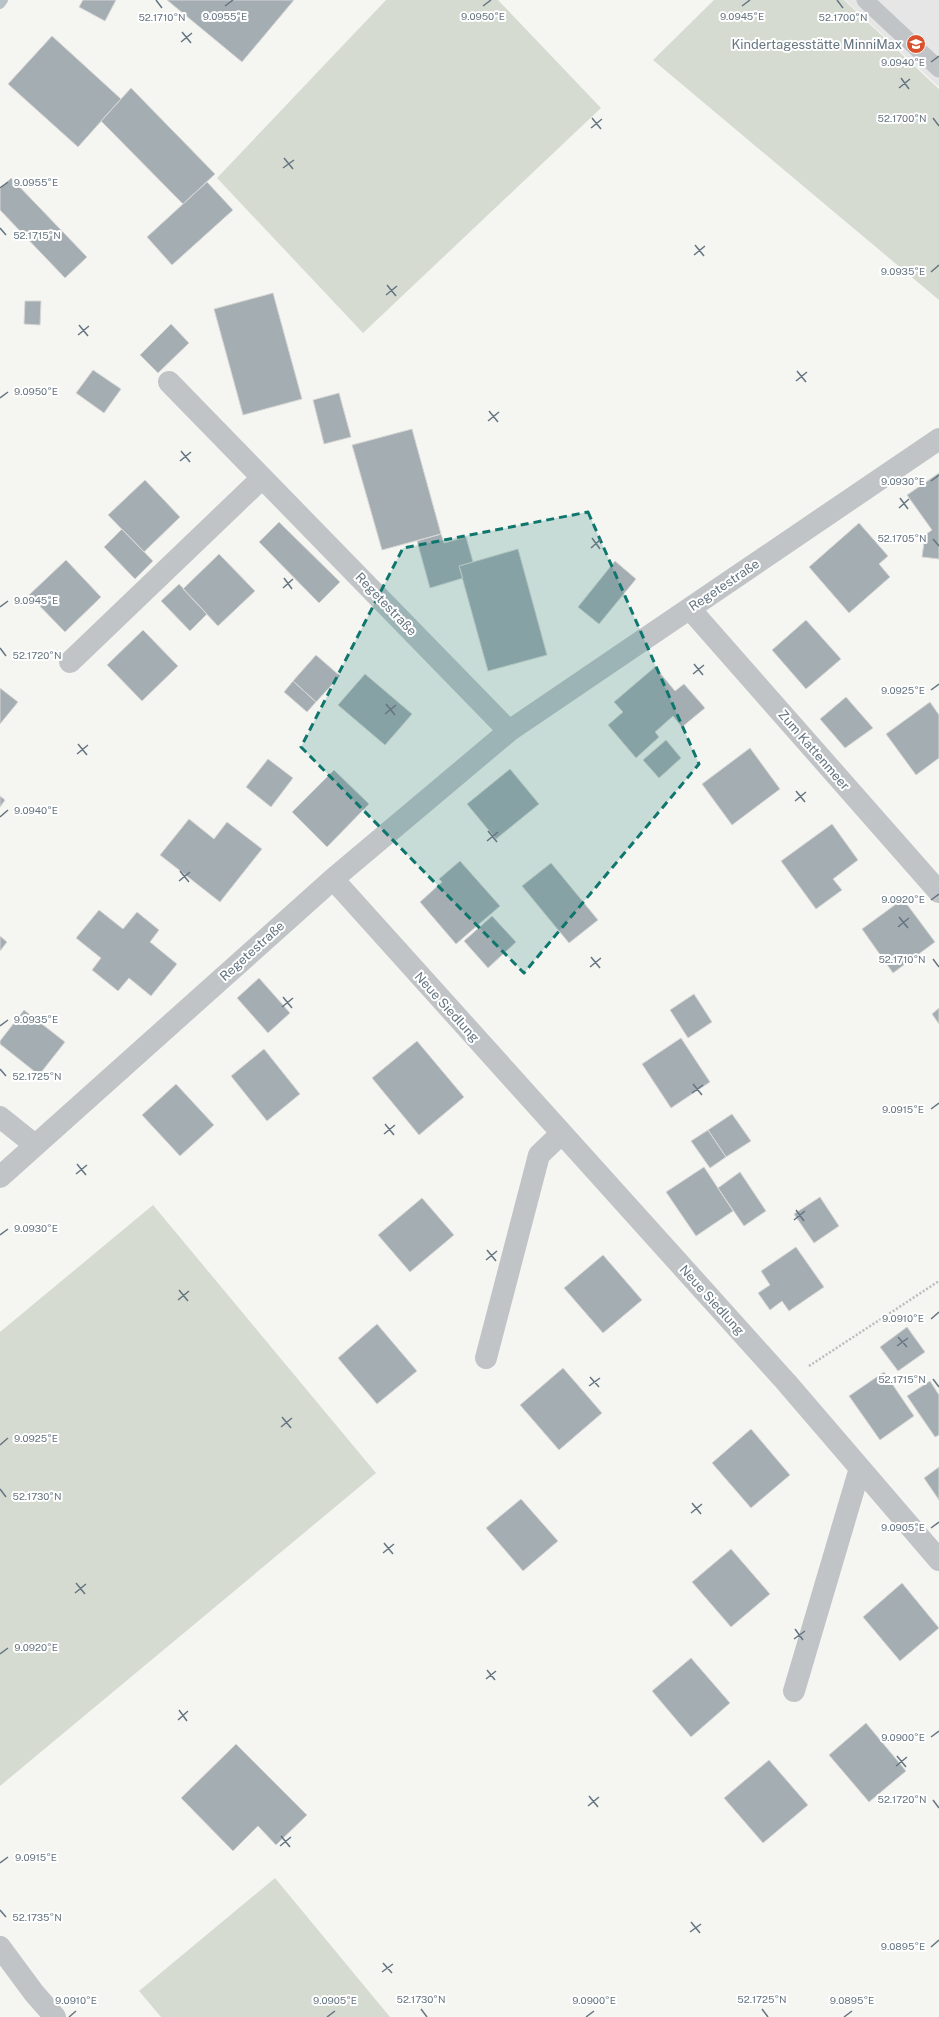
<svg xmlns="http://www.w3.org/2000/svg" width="939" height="2017" font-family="'Public Sans',sans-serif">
	<rect width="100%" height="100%" fill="#f5f5f1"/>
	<path fill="#e5e6e5" d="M845 0H939V87Z"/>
	<path fill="#d6dbd2" d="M386 0H498L601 108 363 333 217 178Z
		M714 0H844L939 89V300L653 60Z
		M153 1205 376 1473 0 1786V1332Z
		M275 1878 390 2017H161L139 1991Z"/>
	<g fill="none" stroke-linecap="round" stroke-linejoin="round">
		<path stroke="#b7c2c6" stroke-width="10" d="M0 4 3 0"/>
	</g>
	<path fill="#a4adb2" stroke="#d6d6d4" d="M83 0H116L105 21 79 7Z
		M167 0H294L242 62Z
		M52 36 121 99 78 147 8 84Z
		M131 88 215 174 183 204 101 121Z
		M11 178 87 257 65 278 0 210V189Z
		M207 182 233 210 172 265 147 237Z
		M273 293 302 399 243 415 214 309Z
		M25 301H41L40 325 24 324Z
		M171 324 189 343 158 373 140 355Z
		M93 370 121 389 104 413 76 393Z
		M339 393 351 437 324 444 313 400Z
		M412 429 441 534 382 550 352 445Z
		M939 473V559L922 557 925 535 932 530 907 495Z
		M145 480 180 517 144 552 108 515Z
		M279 522 340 582 319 603 259 542Z
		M859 523 888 556 879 564 890 577 849 613 809 567Z
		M122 529 153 561 135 579 104 547Z
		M441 534 444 543 466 537 473 562 459 566 463 578 430 588 417 541Z
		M518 549 547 655 488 671 459 566Z
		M219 554 255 591 218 626 183 589Z
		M66 560 101 597 65 632 29 595Z
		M615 561 636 579 599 624 578 607Z
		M179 584 207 614 190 631 161 601Z
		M806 620 841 659 806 689 772 650Z
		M143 630 178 666 142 701 107 665Z
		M316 655 340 676 316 702 293 681Z
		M655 667 675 691 684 684 705 708 682 727 673 716 655 732 659 737 636 758 608 725 623 712 614 702Z
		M365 674 412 714 385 745 338 705Z
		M293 681 316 702 307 712 284 692Z
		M0 688 18 702 0 724Z
		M846 697 873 728 845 748 820 719Z
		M930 702 939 715V758L916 775 886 734Z
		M666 740 681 758 659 778 643 760Z
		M750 748 780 789 732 825 702 784Z
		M268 759 293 778 271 807 246 787Z
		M510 769 539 804 496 839 467 804Z
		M334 770 369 804 327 847 292 812Z
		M0 796 5 800 0 807Z
		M189 819 214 839 227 822 262 849 220 902 160 855Z
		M832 824 858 860 833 879 842 890 816 909 781 861Z
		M460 861 500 906 456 944 420 902 442 882 439 879Z
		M551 863 598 920 569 943 522 886Z
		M903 899 935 942 893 973 862 929Z
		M99 910 123 929 137 912 159 930 150 942 177 964 151 996 129 978 118 991 92 970 101 958 76 938Z
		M492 916 516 942 488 968 464 941Z
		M0 936 7 942 0 951Z
		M259 978 290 1013 268 1033 237 998Z
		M694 994 712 1022 688 1038 670 1010Z
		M939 1008V1024L932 1014Z
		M24 1010 65 1042 39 1075 0 1044V1041Z
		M681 1038 710 1082 671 1108 642 1064Z
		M417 1041 464 1097 419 1135 372 1078Z
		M264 1049 300 1094 267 1121 231 1076Z
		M176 1084 214 1125 180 1156 142 1115Z
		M732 1114 751 1141 726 1157 708 1130Z
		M708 1130 726 1157 710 1168 691 1141Z
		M704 1167 733 1211 696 1236 666 1192Z
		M740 1172 766 1211 744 1226 718 1188Z
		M820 1197 839 1226 814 1243 794 1214Z
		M422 1198 454 1235 410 1272 378 1235Z
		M796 1247 824 1287 789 1311 782 1301 770 1310 758 1293 770 1285 761 1271Z
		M603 1255 642 1300 603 1333 564 1288Z
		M377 1324 417 1371 377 1404 338 1358Z
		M907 1327 925 1352 898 1371 880 1347Z
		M563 1368 602 1413 559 1450 520 1405Z
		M884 1372 914 1416 880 1440 849 1396Z
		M930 1381 939 1395V1435L935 1437 907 1396Z
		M751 1429 790 1475 751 1508 712 1463Z
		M939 1467V1500L924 1478Z
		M521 1499 558 1541 523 1571 486 1528Z
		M731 1549 770 1594 731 1627 692 1582Z
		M902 1583 939 1628 900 1661 863 1617Z
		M691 1658 730 1703 691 1737 652 1691Z
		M866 1723 906 1771 869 1802 829 1755Z
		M236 1744 307 1815 276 1845 258 1826 233 1851 181 1798Z
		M769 1760 808 1805 763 1843 724 1798Z"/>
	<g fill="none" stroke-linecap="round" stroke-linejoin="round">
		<path stroke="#babcbe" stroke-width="2.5" stroke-dasharray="2 2" stroke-linecap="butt" d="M809 1366 939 1281"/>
		<path stroke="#c0c4c7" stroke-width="17" d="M865 0 939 69"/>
		<path stroke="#c0c4c7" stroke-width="22" d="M169 382 509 731
			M690 609 939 892
			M70 662 262 478
			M333 879 786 1382 939 1560
			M0 1117 35 1145
			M0 1177 333 879 509 731 939 439
			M486 1358 539 1155 561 1134
			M794 1691 860 1468
			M0 1947 34 1993 55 2017"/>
	</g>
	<path fill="#0f766e" fill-opacity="0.2" stroke="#0f766e" stroke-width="3" stroke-dasharray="8 5" stroke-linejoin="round" d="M588 512 699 764 524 973 301 747 403 548Z"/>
	<path fill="none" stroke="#657581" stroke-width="1.5" d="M156 0 162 8M837 0 843 8M225 6 233 0M483 6 491 0M742 6 750 0M182 32 191 43M181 42 192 33M931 62 939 56M901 78 909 89M899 88 910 79M592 118 601 129M933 118 939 126M591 128 602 119M284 158 293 169M283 168 294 160M0 188 8 182M0 228 6 235M695 245 704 256M694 255 705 246M931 272 939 265M387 285 396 296M386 295 397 286M79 325 88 336M78 335 89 326M797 371 806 382M796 381 807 372M0 398 8 392M489 411 498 422M488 421 499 412M181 451 190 462M180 461 191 452M931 481 939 475M900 498 908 509M899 508 909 499M592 538 600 549M933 539 939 546M591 548 601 539M284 578 292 589M283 588 293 579M0 607 8 601M0 648 6 656M694 664 703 675M693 674 704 665M931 690 939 684M386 704 395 715M385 714 396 705M78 744 87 755M77 754 88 745M796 791 805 802M795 801 806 792M0 817 8 810M488 831 497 842M487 841 498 832M180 871 189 882M179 881 190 872M931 900 939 894M899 917 908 928M898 927 909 918M591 957 600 968M933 959 939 967M590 967 601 958M283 997 292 1008M282 1007 293 998M0 1026 8 1020M0 1069 6 1076M693 1084 702 1095M692 1093 703 1085M931 1109 939 1103M385 1124 394 1135M384 1134 395 1125M77 1164 86 1175M76 1174 87 1165M796 1210 804 1221M794 1220 805 1211M0 1235 8 1229M487 1250 496 1261M486 1260 497 1251M179 1290 188 1301M178 1300 189 1291M931 1319 939 1312M898 1337 907 1347M897 1346 908 1338M590 1377 599 1387M933 1379 939 1387M589 1386 600 1378M282 1417 291 1428M281 1427 292 1418M0 1445 8 1438M0 1489 6 1497M692 1503 701 1514M691 1513 702 1504M931 1528 939 1522M384 1543 393 1554M383 1553 394 1544M76 1583 85 1594M75 1593 86 1584M795 1629 803 1640M794 1639 805 1631M0 1654 8 1648M487 1670 495 1680M486 1679 496 1671M179 1710 187 1721M178 1720 188 1711M931 1737 939 1731M897 1756 906 1767M896 1766 907 1757M589 1796 598 1807M933 1800 939 1808M588 1806 599 1797M281 1836 290 1847M280 1846 291 1837M0 1863 8 1857M0 1910 6 1917M691 1922 700 1933M690 1932 701 1924M931 1947 939 1940M383 1963 392 1973M382 1972 393 1964M421 2009 427 2017M762 2009 768 2017M69 2017 76 2011M327 2017 335 2011M586 2017 594 2011M844 2017 852 2011"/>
	<defs>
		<symbol id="school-disc" viewBox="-11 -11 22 22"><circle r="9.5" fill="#da4f2c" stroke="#fff"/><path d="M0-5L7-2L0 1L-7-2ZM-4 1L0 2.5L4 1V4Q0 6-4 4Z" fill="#fff"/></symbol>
	</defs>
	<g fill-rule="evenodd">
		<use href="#school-disc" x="905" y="33" width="22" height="22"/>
	</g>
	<g text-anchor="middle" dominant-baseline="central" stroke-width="4" stroke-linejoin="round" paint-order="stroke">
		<g font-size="13" fill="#657581" stroke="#fff" text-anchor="end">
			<text x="902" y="44">Kindertagesstätte MinniMax</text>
		</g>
		<g font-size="13" fill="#657581" stroke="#fff">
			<text transform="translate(724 585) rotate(-34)">Regetestraße</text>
			<text transform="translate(386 604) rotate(46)">Regetestraße</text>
			<text transform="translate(814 750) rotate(49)">Zum Kattenmeer</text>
			<text transform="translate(252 951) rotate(-42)">Regetestraße</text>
			<text transform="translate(447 1007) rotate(48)">Neue Siedlung</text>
			<text transform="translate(712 1300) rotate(48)">Neue Siedlung</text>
		</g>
	</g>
	<g font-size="10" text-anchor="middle" fill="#657581" stroke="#fff" stroke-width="4" stroke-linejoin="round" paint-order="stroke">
		<text x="225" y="20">9.0955°E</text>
		<text x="483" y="20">9.0950°E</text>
		<text x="742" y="20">9.0945°E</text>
		<text x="843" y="21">52.1700°N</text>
		<text x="162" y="21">52.1710°N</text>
		<text x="903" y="66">9.0940°E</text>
		<text x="902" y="122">52.1700°N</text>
		<text x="36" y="186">9.0955°E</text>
		<text x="37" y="239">52.1715°N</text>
		<text x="903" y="275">9.0935°E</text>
		<text x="36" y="395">9.0950°E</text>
		<text x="903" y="485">9.0930°E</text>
		<text x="902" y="542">52.1705°N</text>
		<text x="36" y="604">9.0945°E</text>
		<text x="37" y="659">52.1720°N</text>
		<text x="903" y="694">9.0925°E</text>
		<text x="36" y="814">9.0940°E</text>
		<text x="903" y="903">9.0920°E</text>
		<text x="902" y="963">52.1710°N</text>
		<text x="36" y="1023">9.0935°E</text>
		<text x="37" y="1080">52.1725°N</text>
		<text x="903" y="1113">9.0915°E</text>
		<text x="36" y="1232">9.0930°E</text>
		<text x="903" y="1322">9.0910°E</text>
		<text x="902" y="1383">52.1715°N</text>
		<text x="36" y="1442">9.0925°E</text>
		<text x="37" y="1500">52.1730°N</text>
		<text x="903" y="1531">9.0905°E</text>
		<text x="36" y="1651">9.0920°E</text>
		<text x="903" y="1741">9.0900°E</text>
		<text x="902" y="1803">52.1720°N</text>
		<text x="36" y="1861">9.0915°E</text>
		<text x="37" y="1921">52.1735°N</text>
		<text x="903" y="1950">9.0895°E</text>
		<text x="421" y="2003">52.1730°N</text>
		<text x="762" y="2003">52.1725°N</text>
		<text x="76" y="2004">9.0910°E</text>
		<text x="335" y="2004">9.0905°E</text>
		<text x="594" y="2004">9.0900°E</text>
		<text x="852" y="2004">9.0895°E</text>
	</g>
</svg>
